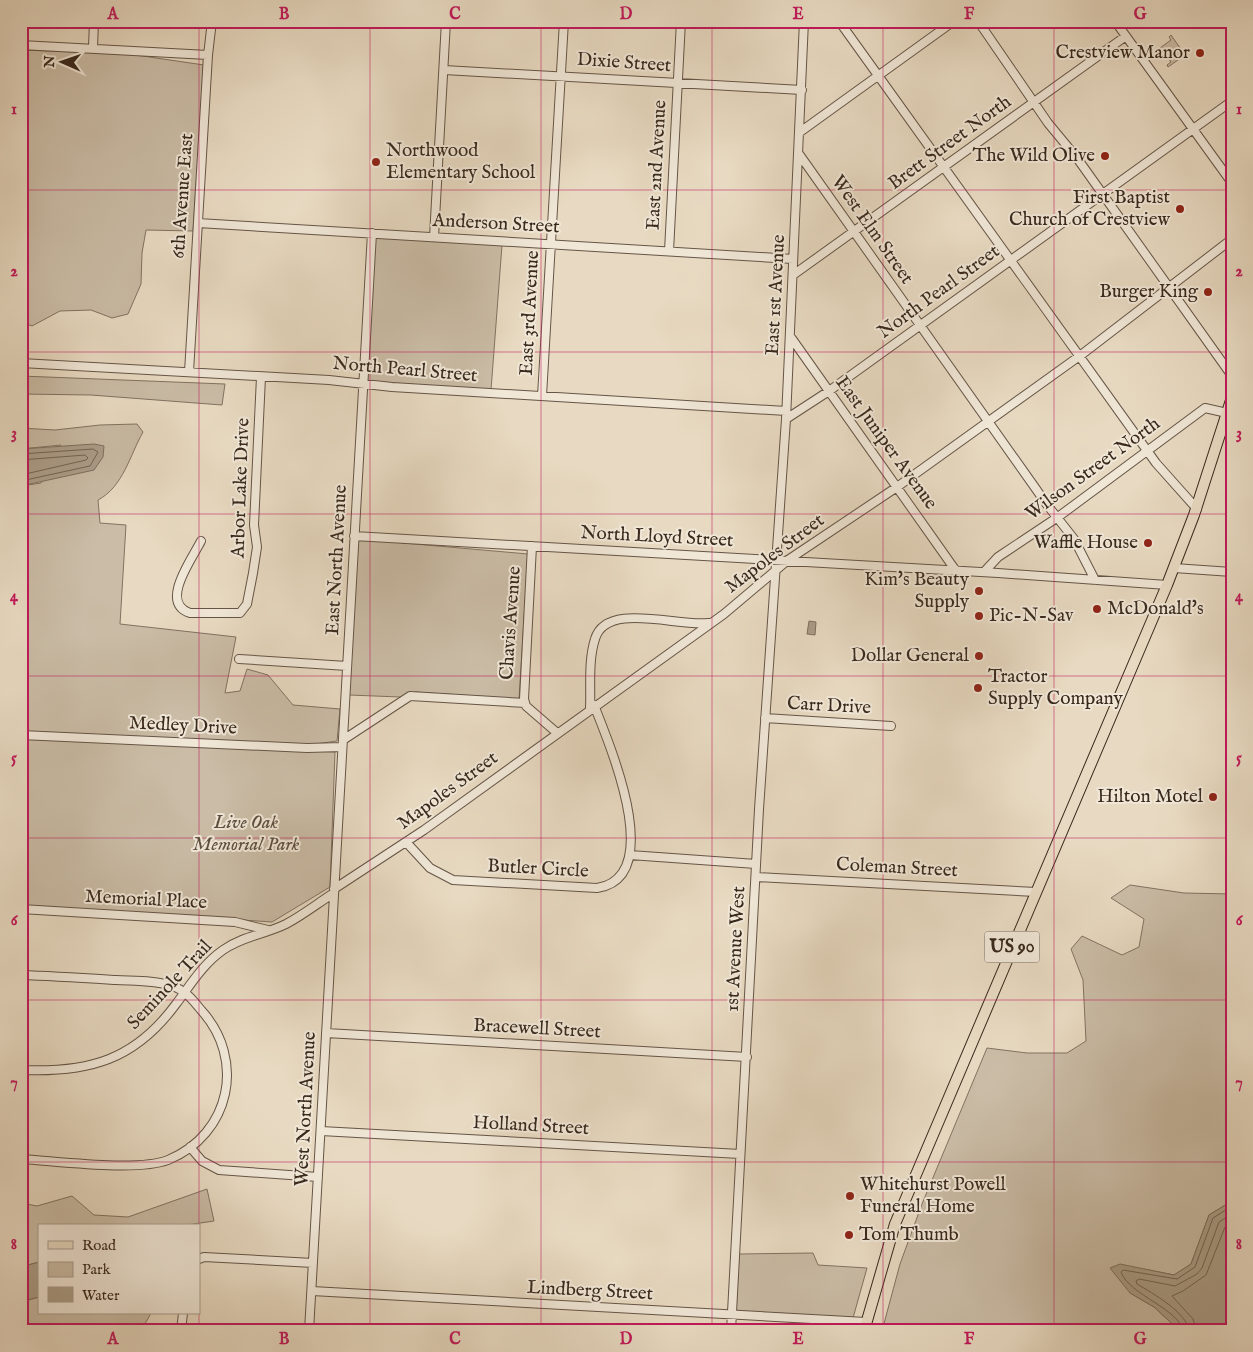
<svg xmlns="http://www.w3.org/2000/svg" width="1253" height="1352" font-family="'IM FELL English',serif">
	<rect width="100%" height="100%" fill="#e8dac2"/>
	<filter id="stains"><feTurbulence type="fractalNoise" baseFrequency=".004" numOctaves="4"/><feColorMatrix values="0 0 0 0 .2 0 0 0 0 .09 0 0 0 0 .02 0 0 0 .5 -.17"/></filter>
	<radialGradient id="worn" r=".72"><stop offset=".6" stop-color="#630" stop-opacity="0"/><stop offset="1" stop-color="#630" stop-opacity=".3"/></radialGradient>
	<path fill="#cabca6" stroke="#827262" d="M1171 35 1185 55 1168 67 1167 65 1171 62 1160 48 1171 40 1169 37Z
		M21 50 129 54 204 65 193 231 146 230 142 253 141 284 128 314 112 318 91 310 60 311 32 326 21 322Z
		M375 237 502 245 491 390 367 381Z
		M21 376 225 384 222 405 91 395 21 394Z
		M137 424 143 432C130 455 123 487 98 500L100 523 126 525 120 624 236 637 225 693 240 691 247 669 268 675 293 705 340 709 337 741 307 745 21 732V486L41 483 61 445 21 449V428L55 430 100 425Z
		M358 539 528 554 519 699 416 692 400 697 349 695Z
		M21 739 335 752 330 887 272 922 21 905Z
		M1130 885 1184 893 1232 894V1201L1209 1215 1191 1264 1174 1275 1144 1269 1130 1293 1154 1307 1180 1331H1140L1136 1326 1131 1331H882L900 1264 922 1204 987 1048 1027 1053H1067L1086 1041 1083 980 1071 949 1082 936 1122 955 1139 947 1144 919 1111 898Z
		M207 1189 214 1221 180 1226H39V1262L21 1267V1203L37 1206 72 1196 94 1215 128 1217Z
		M813 1253 818 1265 867 1268 853 1318 736 1313 739 1254Z
		M39 1297V1313H151L141 1331H21V1302Z
		M789 1323 852 1325 851 1331H789Z"/>
	<path fill="#ac9e8a" stroke="#7e6f5e" d="M94 444 104 446 103 457 94 470 21 486V449Z
		M809 621 816 622 815 635 807 634Z
		M1232 1201V1331H1180L1154 1307 1130 1293 1110 1268 1120 1264 1174 1275 1191 1264 1209 1215Z
		M39 1262V1297L21 1302V1267Z"/>
	<g fill="none" stroke-linecap="round" stroke-linejoin="round">
		<path stroke="#726454" stroke-width="1" d="M21 454 93 449 98 452 90 466 21 481
			M21 460 85 455 88 458 86 460 21 475
			M1183 1331C1180 1309 1129 1295 1121 1272L1123 1270 1177 1279 1195 1267 1213 1218 1232 1206
			M1189 1331C1188 1313 1152 1293 1137 1284L1136 1281 1139 1279 1175 1286 1197 1274 1202 1268 1219 1222 1232 1214
			M1197 1331 1193 1319 1172 1296 1183 1291 1206 1275 1225 1227 1232 1222"/>
		<defs>
			<path id="minor" d="M839 21 1156 463 1197 509
				M978 21 1048 123 1077 158 1232 376
				M1115 21 1232 183
				M21 45 208 55
				M93 48 94 21
				M444 70 802 90
				M800 132 954 21
				M799 154 1048 506 1074 539 1095 580
				M198 223 793 259
				M434 237 446 21
				M669 251 681 21
				M793 275 1126 36
				M790 336 956 571
				M21 363 329 380 392 387 786 411
				M189 372 208 55 212 21
				M542 396 564 21
				M786 419 829 391 1232 101
				M354 536 998 573 1167 585
				M201 541C192 559 159 603 190 613H240L247 604 253 573 257 547 254 525 261 377
				M532 546 524 699 526 706 556 732
				M1174 568 1232 572
				M984 572 998 557 1058 517 1205 408 1227 413
				M239 659 347 666
				M590 708C591 686 588 661 595 639 606 601 678 627 708 623
				M765 718 891 726
				M21 735 307 748 342 747
				M343 740 410 696 525 703
				M406 842 430 868 453 880 597 888C667 877 609 744 594 705
				M630 855 756 864
				M756 877 1036 892
				M334 889 424 830 724 614 788 560 897 487 1081 355 1232 239
				M21 909 235 922 268 930
				M21 975C53 976 84 978 116 980 134 981 155 980 172 986 185 990 193 1000 201 1010 246 1059 231 1134 168 1160 137 1172 57 1161 21 1159
				M326 1033 747 1057
				M21 1070C89 1073 135 1060 176 1004 191 984 203 964 223 950 243 936 266 934 286 924 303 915 318 903 334 893
				M321 1131 740 1154
				M190 1147 202 1161 219 1170 318 1177
				M199 1259 204 1257 313 1263
				M312 1291 866 1322
				M181 1331 183 1313
				M309 1331 372 233
				M731 1331 759 809 786 419 804 21"/>
			<path id="major" d="M864 1331 895 1224 1167 585 1194 515 1232 397"/>
		</defs>
		<use href="#minor" stroke="#655546" stroke-width="10"/>
		<use href="#major" stroke="#39291d" stroke-width="12"/>
		<use href="#minor" stroke="#f0e7d7" stroke-width="8"/>
		<use href="#major" stroke="#e8dac2" stroke-width="10"/>
	</g>
	<path fill="none" stroke="#c2185b" stroke-width="1" stroke-opacity="0.55" d="M199 21V1226M370 21V1331M541 21V1331M712 21V1331M883 21V1331M1054 21V1331M21 190H1232M21 352H1232M21 514H1232M21 676H1232M21 838H1232M21 1000H1232M21 1162H1232M199 1313V1331"/>
	<g fill="#8f2418" stroke="#f0e7d7" stroke-width="2">
		<circle cx="1200" cy="53" r="5"/>
		<circle cx="1105" cy="156" r="5"/>
		<circle cx="376" cy="162" r="5"/>
		<circle cx="1180" cy="209" r="5"/>
		<circle cx="1208" cy="292" r="5"/>
		<circle cx="1148" cy="543" r="5"/>
		<circle cx="979" cy="591" r="5"/>
		<circle cx="1097" cy="609" r="5"/>
		<circle cx="979" cy="616" r="5"/>
		<circle cx="979" cy="656" r="5"/>
		<circle cx="978" cy="688" r="5"/>
		<circle cx="1213" cy="797" r="5"/>
		<circle cx="850" cy="1196" r="5"/>
		<circle cx="849" cy="1235" r="5"/>
	</g>
	<g text-anchor="middle" dominant-baseline="central" stroke-width="4" stroke-linejoin="round" paint-order="stroke">
		<rect fill="#f0e7d7" stroke="#706255" stroke-width="1" x="984.5" y="931.5" width="55" height="31" rx="4"/>
		<g font-size="18" font-weight="bold" fill="#39291d">
			<text x="1012" y="947">US 90</text>
		</g>
		<g font-size="19" fill="#39291d" stroke="#f0e7d7" text-anchor="end">
			<text x="1190" y="53">Crestview Manor</text>
			<text x="386" y="151" text-anchor="start">Northwood<tspan x="386" dy="22">Elementary School</tspan></text>
			<text x="1095" y="156">The Wild Olive</text>
			<text x="1170" y="198">First Baptist<tspan x="1170" dy="22">Church of Crestview</tspan></text>
			<text x="1198" y="292">Burger King</text>
			<text x="1138" y="543">Waffle House</text>
			<text x="969" y="580">Kim's Beauty<tspan x="969" dy="22">Supply</tspan></text>
			<text x="1107" y="609" text-anchor="start">McDonald's</text>
			<text x="989" y="616" text-anchor="start">Pic-N-Sav</text>
			<text x="969" y="656">Dollar General</text>
			<text x="988" y="677" text-anchor="start">Tractor<tspan x="988" dy="22">Supply Company</tspan></text>
			<text x="1203" y="797">Hilton Motel</text>
			<text x="860" y="1185" text-anchor="start">Whitehurst Powell<tspan x="860" dy="22">Funeral Home</tspan></text>
			<text x="859" y="1235" text-anchor="start">Tom Thumb</text>
		</g>
		<g font-size="19" fill="#39291d" stroke="#f0e7d7">
			<text transform="translate(624 63) rotate(4)">Dixie Street</text>
			<text transform="translate(950 143) rotate(-36)">Brett Street North</text>
			<text transform="translate(657 165) rotate(-87)">East 2nd Avenue</text>
			<text transform="translate(183 196) rotate(-86)">6th Avenue East</text>
			<text transform="translate(496 224) rotate(3)">Anderson Street</text>
			<text transform="translate(872 230) rotate(55)">West Elm Street</text>
			<text transform="translate(939 292) rotate(-36)">North Pearl Street</text>
			<text transform="translate(776 295) rotate(-87)">East 1st Avenue</text>
			<text transform="translate(530 313) rotate(-87)">East 3rd Avenue</text>
			<text transform="translate(405 370) rotate(5)">North Pearl Street</text>
			<text transform="translate(886 443) rotate(54)">East Juniper Avenue</text>
			<text transform="translate(1093 469) rotate(-36)">Wilson Street North</text>
			<text transform="translate(241 488) rotate(-88)">Arbor Lake Drive</text>
			<text transform="translate(657 537) rotate(3)">North Lloyd Street</text>
			<text transform="translate(775 554) rotate(-37)">Mapoles Street</text>
			<text transform="translate(337 560) rotate(-87)">East North Avenue</text>
			<text transform="translate(511 623) rotate(-86)">Chavis Avenue</text>
			<text transform="translate(829 706) rotate(3)">Carr Drive</text>
			<text transform="translate(183 726) rotate(3)">Medley Drive</text>
			<text transform="translate(448 791) rotate(-36)">Mapoles Street</text>
			<text transform="translate(897 868) rotate(3)">Coleman Street</text>
			<text transform="translate(538 869) rotate(3)">Butler Circle</text>
			<text transform="translate(146 900) rotate(3)">Memorial Place</text>
			<text transform="translate(736 949) rotate(-87)">1st Avenue West</text>
			<text transform="translate(170 985) rotate(-47)">Seminole Trail</text>
			<text transform="translate(537 1029) rotate(3)">Bracewell Street</text>
			<text transform="translate(306 1109) rotate(-87)">West North Avenue</text>
			<text transform="translate(531 1126) rotate(3)">Holland Street</text>
			<text transform="translate(590 1291) rotate(3)">Lindberg Street</text>
		</g>
		<g font-size="19" font-style="italic" fill="#5d4e3f" stroke="#f0e7d7">
			<text x="246" y="823">Live Oak<tspan x="246" dy="22">Memorial Park</tspan></text>
		</g>
	</g>
	<rect width="1253" height="1352" fill="none" stroke="#e8dac2" stroke-width="55"/>
	<rect x="38" y="1224" width="162" height="90" fill="#f0e7d7" stroke="#a79b8d"/>
	<rect x="48" y="1241" width="25" height="8" fill="#e8dac2" stroke="#a79b8d"/>
	<text x="82" y="1250" font-size="15" fill="#39291d">Road</text>
	<rect x="48" y="1262" width="25" height="15" fill="#cabca6" stroke="#a79b8d"/>
	<text x="82" y="1274" font-size="15" fill="#39291d">Park</text>
	<rect x="48" y="1287" width="25" height="15" fill="#ac9e8a" stroke="#a79b8d"/>
	<text x="82" y="1300" font-size="15" fill="#39291d">Water</text>
	<g transform="translate(62 62) rotate(272)" stroke="#f0e7d7" stroke-width="4" paint-order="stroke">
	<path d="M0-4L9 19L0 12L-9 19Z" fill="#39291d"/>
	<text y="-8" font-size="14" font-weight="bold" text-anchor="middle" fill="#39291d">N</text>
	</g>
	<rect x="28" y="28" width="1198" height="1296" fill="none" stroke="#c2185b" stroke-width="2"/>
	<g font-size="16" text-anchor="middle" font-weight="bold" fill="#c2185b">
		<text x="113" y="19">A</text>
		<text x="284" y="19">B</text>
		<text x="455" y="19">C</text>
		<text x="626" y="19">D</text>
		<text x="798" y="19">E</text>
		<text x="969" y="19">F</text>
		<text x="1140" y="19">G</text>
		<text x="14" y="114">1</text>
		<text x="1239" y="114">1</text>
		<text x="14" y="276">2</text>
		<text x="1239" y="276">2</text>
		<text x="14" y="438">3</text>
		<text x="1239" y="438">3</text>
		<text x="14" y="601">4</text>
		<text x="1239" y="601">4</text>
		<text x="14" y="763">5</text>
		<text x="1239" y="763">5</text>
		<text x="14" y="925">6</text>
		<text x="1239" y="925">6</text>
		<text x="14" y="1087">7</text>
		<text x="1239" y="1087">7</text>
		<text x="14" y="1249">8</text>
		<text x="1239" y="1249">8</text>
		<text x="113" y="1344">A</text>
		<text x="284" y="1344">B</text>
		<text x="455" y="1344">C</text>
		<text x="626" y="1344">D</text>
		<text x="798" y="1344">E</text>
		<text x="969" y="1344">F</text>
		<text x="1140" y="1344">G</text>
	</g>
	<rect width="100%" height="100%" filter="url(#stains)"/>
	<rect width="100%" height="100%" fill="url(#worn)"/>
</svg>
